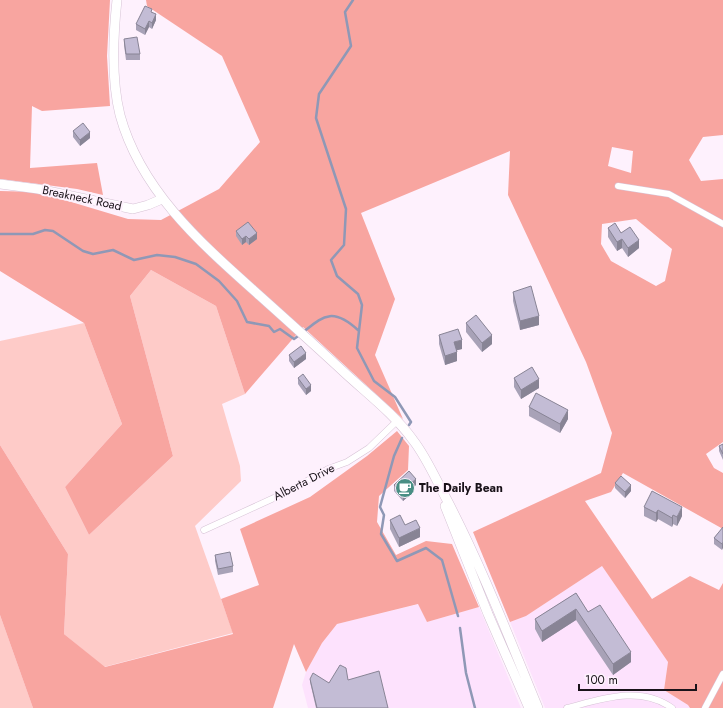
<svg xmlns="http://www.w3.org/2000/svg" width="723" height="708" font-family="Jost,sans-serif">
	<rect width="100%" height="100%" fill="#fef1fd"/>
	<path fill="#fde2fd" d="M602 566 668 662 664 690 688 705 690 708H545L510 622 526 616Z
		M419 604 427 622 479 607 521 708H308L302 685 306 672 322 643 337 624Z"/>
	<path fill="#fecbc8" d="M151 270 216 306 245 394 222 404 240 466 241 481 195 526 233 633 104 667 64 634 68 554 0 445V341L84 323 122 424 65 487 89 535 173 456 130 296Z
		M0 615 32 705 33 708H0Z"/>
	<path fill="#f8a5a0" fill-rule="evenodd" d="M0 0H110L107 56 110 106 42 111 32 106 30 168 97 163 103 195 77 189 0 179Z
		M146 0H723V135L703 137 689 160 701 181 723 179V442L706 454 714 468 723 473V529L623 473 611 492 585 501 652 599 690 576 719 590 723 583V708H690L688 705 664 690 668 662 602 566 526 616 510 622 473 532 601 473 612 433 586 362 508 195 510 151 361 213 395 299 375 355 403 419 303 327 245 394 216 306 151 270 130 296 173 456 89 535 65 487 122 424 84 323 0 271V191L38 192 128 219 161 220 219 189 260 142 222 56 147 6ZM612 147 633 151 631 173 608 166ZM636 219 672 249 665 281 656 286 611 261 601 244 602 224Z
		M397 431 409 446 408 470 379 496 377 522 396 555 426 541 452 544 479 607 427 622 418 604 337 624 322 643 306 672 294 644 273 708H33L0 615V445L68 554 64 634 105 667 233 634 221 599 259 585 240 529 310 497 367 456Z"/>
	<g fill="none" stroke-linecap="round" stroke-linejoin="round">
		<path stroke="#8f98b6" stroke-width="2.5" d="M353 0 345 12 351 46 319 94 316 118 346 209 344 245 331 260 337 276 358 294 362 305 357 348 374 381 395 397 411 422 409 425
			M0 234H33L45 230 53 231 83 251 93 254 113 250 134 260 157 255 175 257 196 264 219 281 237 301 247 322 269 326 274 332 280 329 294 339C320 321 328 302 359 331
			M402 438 394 456 380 507 384 515 381 534 397 561 426 548 442 560 458 616
			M460 628 466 673 475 708"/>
		<defs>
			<path id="street" d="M618 186 669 194 723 224
				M204 530 287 492 328 469 347 462 369 448 397 421
				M567 708C602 699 640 685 672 708
				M705 708 723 674"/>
			<path id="secondary" d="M117 0C113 37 111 79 120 115 141 192 203 245 260 296 289 322 318 348 346 374 369 395 395 415 413 440 427 458 436 480 447 500 482 567 509 638 538 708
				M0 184 38 189 133 209 148 205 162 199
				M445 506 488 614 529 708"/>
		</defs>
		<use href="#street" stroke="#d6c2d5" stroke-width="7"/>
		<use href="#secondary" stroke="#d6c2d5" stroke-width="10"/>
		<use href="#street" stroke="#fff" stroke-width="6"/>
		<use href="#secondary" stroke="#fff" stroke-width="9"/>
	</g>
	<path fill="#a8a2b7" d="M152 12 156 20 152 29 149 27 145 35 136 30V24Z
		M124 39 140 54V60H126L124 45Z
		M73 131 90 138 80 146 73 137Z
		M608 228 621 233 639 248 628 257 622 248 617 251 608 237Z
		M236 231 257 239 249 245 246 242 242 245 236 236Z
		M513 292 539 325 520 330 513 301Z
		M466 323 492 344 482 352 466 332Z
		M439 335 462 349 457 350V361L445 365 439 344Z
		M289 355 306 359 294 368 289 361Z
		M298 378 311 391 306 395 298 384Z
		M514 378 539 388 521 399 514 387Z
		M529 407 568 419 560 433 529 416Z
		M723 444V460L719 451V446Z
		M615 483 631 491 625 498 615 488Z
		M394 485H416L411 489V494L403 501 394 491Z
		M644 507 682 516 677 526 673 524 672 527 658 519 656 522 644 516Z
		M390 520 405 525 420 537 399 547 390 529Z
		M723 527 722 550 714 544V538Z
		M215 555 233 566V572L218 575 215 561Z
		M576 593 588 612 631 662 613 675 576 620 542 642 535 629V619Z
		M310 679 329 683 348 680 388 708H316L310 682Z"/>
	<path fill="#888495" d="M156 14V20L152 29V23Z
		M149 21V27L145 35V29Z
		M90 132V138L80 146V140Z
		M257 233V239L249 245V239Z
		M246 236V242L242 245V239Z
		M622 239V248L617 251V242Z
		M639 240V248L628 257V248Z
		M539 316V325L520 330V321Z
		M492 335V344L482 352V343Z
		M462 340V349L454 351V342Z
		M457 352V361L445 365V356Z
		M306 353V359L294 368V362Z
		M539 379V388L521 399V390Z
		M311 385V391L306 395V389Z
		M568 410V419L560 433V424Z
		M416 479V485L411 489V494L403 501V495L409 485Z
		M631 485V491L625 498V492Z
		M682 507V516L677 526V517Z
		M658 510V519L656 522V513Z
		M673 515V524L672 527V518Z
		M420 528V537L399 547V538Z
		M723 542V548L722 550V544Z
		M576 609V620L542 642V631Z
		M631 652V662L613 675V664Z"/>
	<path fill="#c3bcd5" stroke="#888495" d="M145 6 152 9 151 12 156 14 152 23 149 21 145 29 136 24Z
		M137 37 140 54H126L124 39Z
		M83 123 90 132 80 140 73 131Z
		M248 222 257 233 249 239 246 236 242 239 236 231Z
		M615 223 621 233 630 227 639 240 628 248 622 239 617 242 608 228Z
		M531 286 539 316 520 321 513 292Z
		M476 315 492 335 482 343 466 323Z
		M458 329 462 340 454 342 457 352 445 356 439 335Z
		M301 346 306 353 294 362 289 355Z
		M532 367 539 379 521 390 514 378Z
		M303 374 311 385 306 389 298 378Z
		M536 393 568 410 560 424 529 407Z
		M723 444V454L719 446Z
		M409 471 416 479 409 485 411 488 403 495 394 485Z
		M621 476 631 485 625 492 615 483Z
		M652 491 682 507 677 517 673 515 672 518 658 510 656 513 644 507Z
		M400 515 405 525 416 520 420 528 399 538 390 520Z
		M723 527V542L722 544 714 538Z
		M230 552 233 566 218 569 215 555Z
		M576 593 588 612 600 605 631 652 613 664 576 609 542 631 535 619Z
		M340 665 346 668 348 680 379 671 388 708H317L310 679 313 673 329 683Z"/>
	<defs>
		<symbol id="cafe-disc" viewBox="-11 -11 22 22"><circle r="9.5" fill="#498e84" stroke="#fef1fd"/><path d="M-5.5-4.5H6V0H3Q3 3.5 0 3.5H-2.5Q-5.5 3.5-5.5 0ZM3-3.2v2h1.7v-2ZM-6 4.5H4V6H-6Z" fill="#fff"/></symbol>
	</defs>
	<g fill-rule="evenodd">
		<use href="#cafe-disc" x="394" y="477" width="22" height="22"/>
	</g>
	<g text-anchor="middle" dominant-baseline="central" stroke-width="4" stroke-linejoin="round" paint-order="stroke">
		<g font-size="12" fill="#191219" stroke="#fef1fd">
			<text transform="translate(82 198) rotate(12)">Breakneck Road</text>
			<text transform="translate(304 482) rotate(-27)">Alberta Drive</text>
		</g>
		<g font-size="12" font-weight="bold" fill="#191219" stroke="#fef1fd" text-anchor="start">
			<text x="419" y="488">The Daily Bean</text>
		</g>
	</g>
	<path d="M579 684v6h117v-6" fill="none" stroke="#191219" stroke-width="2"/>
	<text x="585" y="684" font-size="12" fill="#191219" stroke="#fef1fd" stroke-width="3" paint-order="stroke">100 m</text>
</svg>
